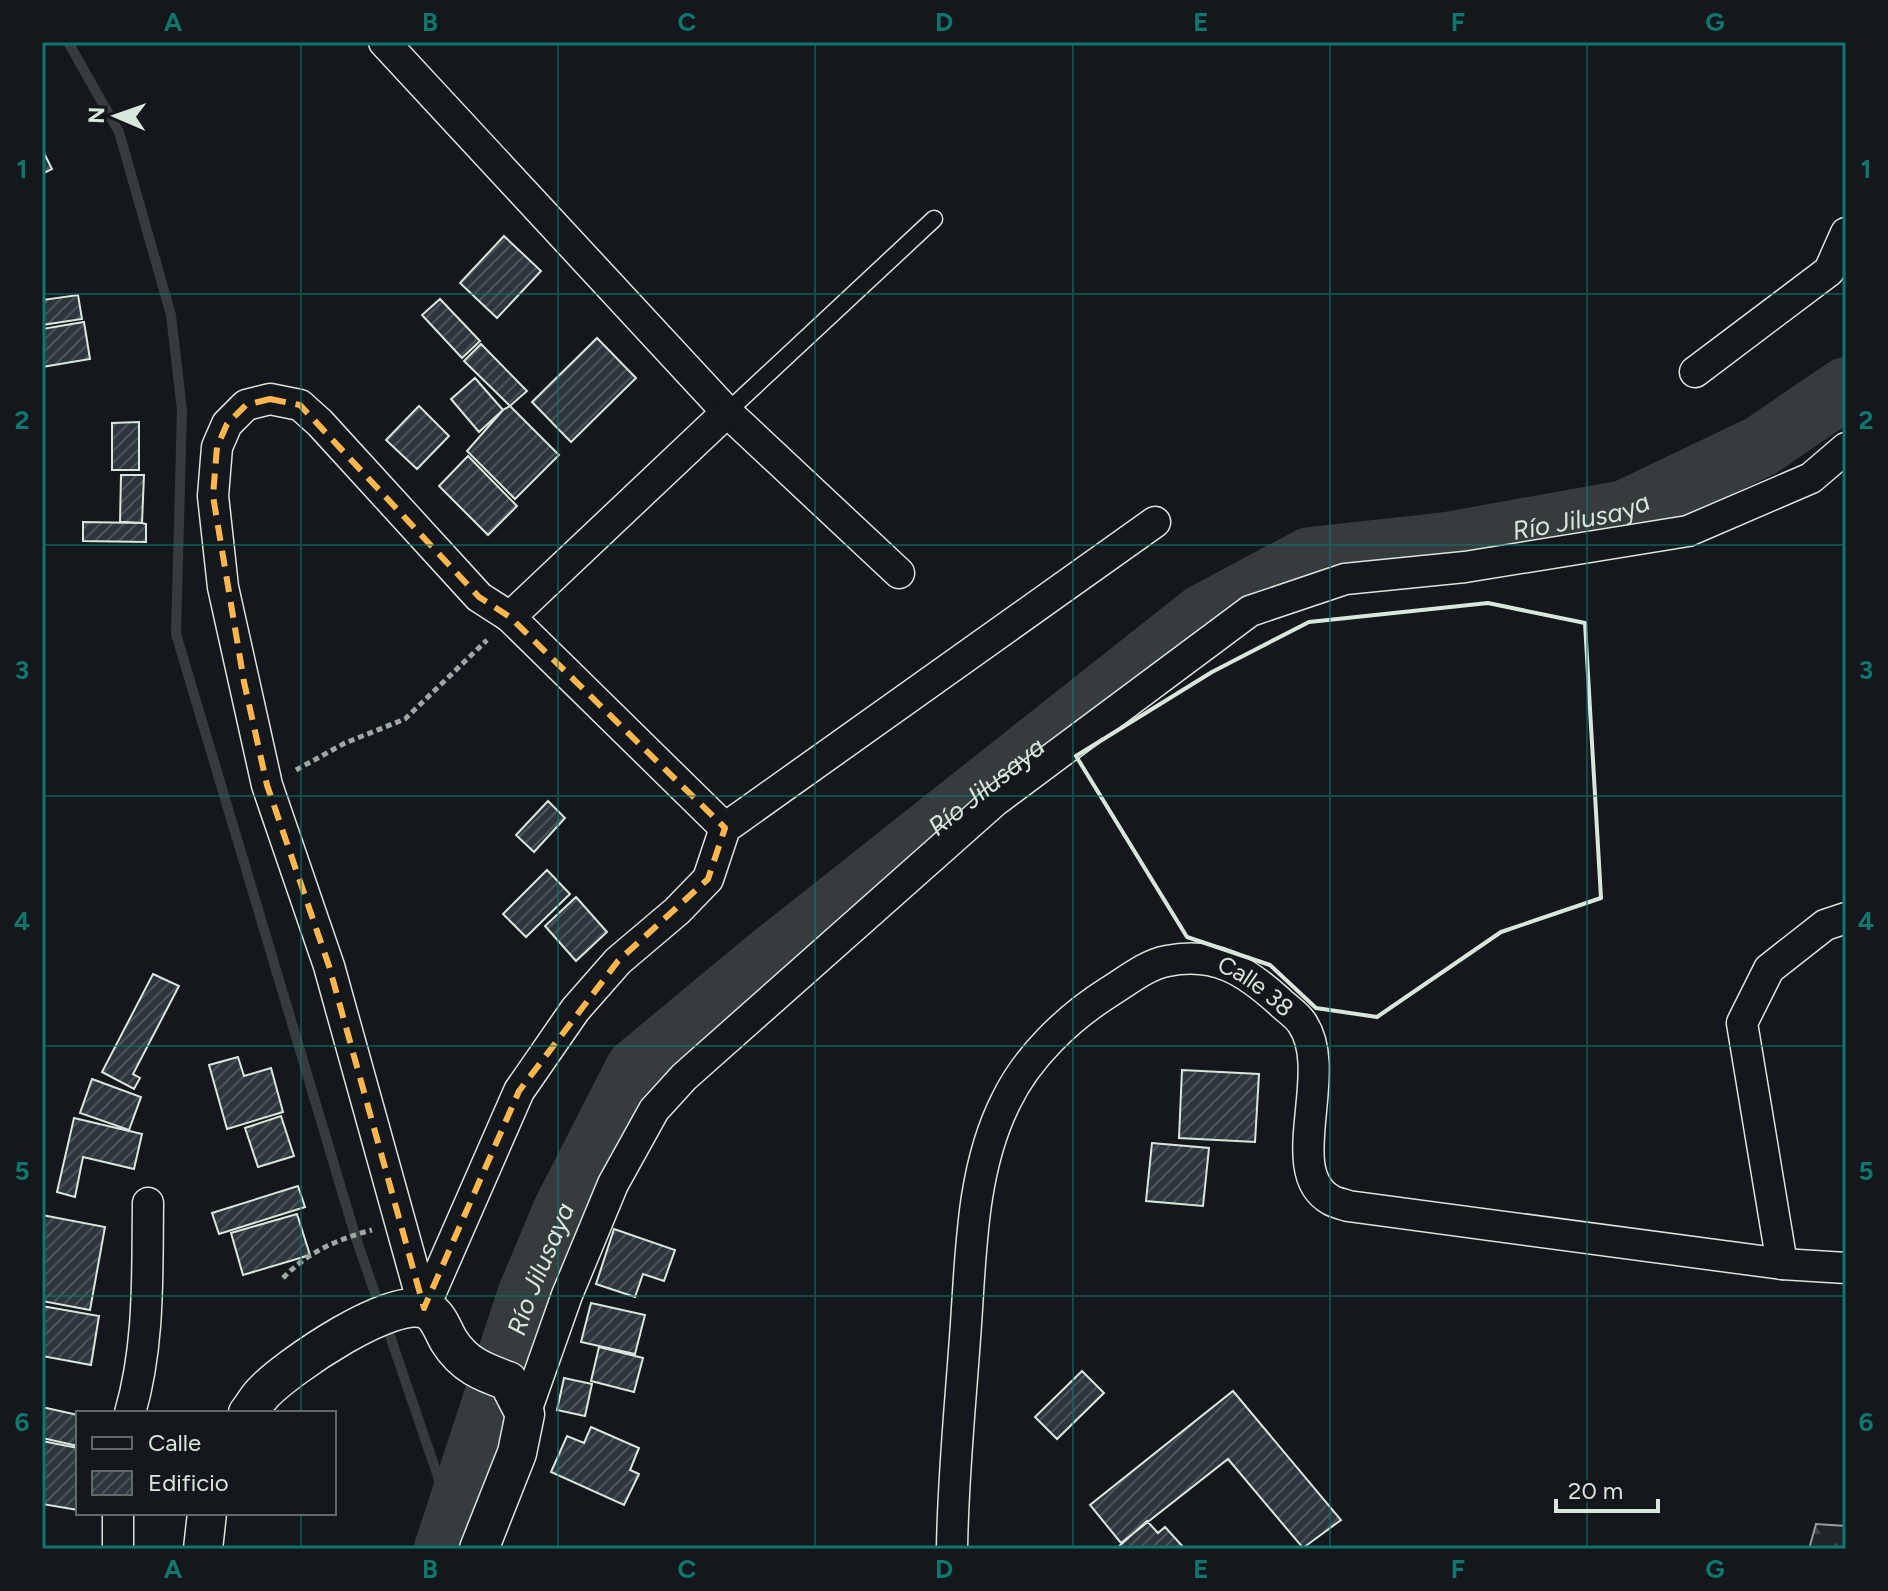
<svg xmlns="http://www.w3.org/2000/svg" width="1888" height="1591" font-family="Figtree,sans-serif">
	<defs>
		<pattern id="forest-firs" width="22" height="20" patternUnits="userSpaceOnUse" patternTransform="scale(2)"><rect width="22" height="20" fill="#202428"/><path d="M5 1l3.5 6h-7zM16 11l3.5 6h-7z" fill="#404447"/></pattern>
		<pattern id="building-hatch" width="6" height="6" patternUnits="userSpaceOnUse" patternTransform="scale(2)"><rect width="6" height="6" fill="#2c363c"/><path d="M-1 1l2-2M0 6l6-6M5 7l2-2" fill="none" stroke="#4a5358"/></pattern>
	</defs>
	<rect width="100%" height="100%" fill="#14181c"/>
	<path fill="url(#forest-firs)" stroke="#939e99" stroke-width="2" d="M1816 1524 1846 1526V1549H1809Z"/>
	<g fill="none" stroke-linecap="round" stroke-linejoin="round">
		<path stroke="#363b3e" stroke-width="10" d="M68 42 119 132 171 315 182 410 176 634 355 1235 380 1308
			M386 1324 454 1524"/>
		<path stroke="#363b3e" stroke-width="62" id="s1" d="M445 1549 528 1296 564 1210 636 1069 766 961 1203 615 1310 558 1447 543 1625 511 1761 446 1846 388"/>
	</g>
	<path fill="url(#building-hatch)" stroke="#d8e6dc" stroke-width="2" d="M42 149 52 169 42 174Z
		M504 236 541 271 497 318 460 283Z
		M78 295 82 319 42 325V300Z
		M440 299 480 341 462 358 422 315Z
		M84 322 90 359 42 367V329Z
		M597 338 636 378 571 442 532 402Z
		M481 344 527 391 510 406 464 361Z
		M475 378 503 410 479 432 451 399Z
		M419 406 449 436 417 469 386 440Z
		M510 406 559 455 515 499 467 451 503 410Z
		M139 422V470H112V423Z
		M468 456 517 506 488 535 439 486Z
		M121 475H144L142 523 120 522Z
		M83 522 142 523 146 524V542L83 541Z
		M548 801 565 818 534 852 516 835Z
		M547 870 570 894 526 937 503 914Z
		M576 897 607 932 576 961 545 926Z
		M153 974 179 986 133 1074 140 1078 134 1089 102 1072Z
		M238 1057 244 1076 271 1068 283 1112 227 1129 209 1065Z
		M1182 1070 1259 1074 1255 1142 1179 1138Z
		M92 1079 141 1097 129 1130 80 1113Z
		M281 1116 294 1156 258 1167 245 1128Z
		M74 1118 142 1134 134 1169 83 1157 75 1197 57 1192Z
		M1152 1143 1209 1148 1203 1206 1146 1201Z
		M298 1186 305 1207 219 1234 212 1213Z
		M297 1214 310 1255 243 1275 231 1233Z
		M42 1215 105 1227 90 1310 42 1301Z
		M614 1229 675 1250 664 1281 643 1274 635 1297 596 1284Z
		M591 1303 645 1315 635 1354 581 1342Z
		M42 1306 99 1316 91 1365 42 1356Z
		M599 1347 643 1358 634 1392 591 1381Z
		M1082 1371 1104 1393 1057 1439 1035 1417Z
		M564 1378 592 1384 585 1416 557 1410Z
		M1233 1391 1341 1520 1303 1548 1228 1459 1121 1543 1090 1505Z
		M42 1407 78 1415V1446L42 1438Z
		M591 1427 639 1448 630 1470 639 1474 624 1505 551 1472 567 1436 584 1443Z
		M42 1441 78 1448V1510L42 1504Z
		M1147 1521 1158 1533 1165 1527 1185 1549H1116Z"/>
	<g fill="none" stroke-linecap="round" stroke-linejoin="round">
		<defs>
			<path id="service" d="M727 412 934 219"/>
			<g id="minor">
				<path d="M384 42 727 412 899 573"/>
				<path d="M1695 372 1829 271 1846 233"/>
				<path d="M510 617 727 412"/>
				<path d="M1782 1264 1742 1023 1769 969 1825 925 1846 918"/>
				<path d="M424 1308 329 966 267 785 223 587 213 496 217 447 227 424 246 405 270 399 300 405 320 423 479 597 510 617 725 828"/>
				<path d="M424 1308 519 1091 575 1010 618 961 677 911 708 879 725 828 1155 522"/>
				<path d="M130 1413C150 1344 147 1274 148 1203"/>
				<path d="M525 1414 567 1295 613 1184 654 1110 684 1077 995 801 1250 611 1345 579 1465 567 1688 531 1811 478 1846 448"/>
				<path d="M118 1549V1513"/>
				<path id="s2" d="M952 1549C953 1478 960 1408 965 1338 971 1260 970 1172 1006 1101 1027 1057 1068 1018 1109 992 1127 981 1146 965 1167 961 1215 951 1246 971 1280 1002 1287 1009 1297 1015 1302 1023 1336 1072 1280 1172 1331 1200 1336 1203 1343 1204 1348 1206L1782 1264 1846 1268"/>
			</g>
			<path id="tertiary" d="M248 1413C253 1407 257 1399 263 1393 285 1369 398 1290 429 1311 439 1317 443 1331 449 1341 464 1365 483 1372 508 1381L525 1414 517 1453 479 1549
				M203 1549 207 1513"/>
		</defs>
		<use href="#service" stroke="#d8e6dc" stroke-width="19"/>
		<use href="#minor" stroke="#d8e6dc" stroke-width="33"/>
		<use href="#tertiary" stroke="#d8e6dc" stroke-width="41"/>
		<path stroke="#9da8a2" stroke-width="5" stroke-dasharray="6 4" stroke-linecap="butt" d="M296 770 345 743 405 719 487 640
			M283 1278C308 1252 338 1239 372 1230"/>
		<use href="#service" stroke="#14181c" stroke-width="16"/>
		<use href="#minor" stroke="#14181c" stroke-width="30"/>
		<use href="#tertiary" stroke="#14181c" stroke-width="38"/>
		<path stroke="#d8e6dc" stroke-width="4" d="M1488 603 1585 623 1601 898 1501 932 1377 1017 1316 1008 1270 965 1187 937 1076 756 1212 672 1309 622Z"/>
	</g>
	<path fill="none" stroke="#ffb74d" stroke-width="6" stroke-dasharray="16 10" stroke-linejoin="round" d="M270 399 300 405 479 597 510 617 725 828 708 879 618 961 519 1091 424 1308 329 966 267 785 244 682 213 496 217 447 227 424 246 405Z"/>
	<path fill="none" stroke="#0f766e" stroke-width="2" stroke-opacity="0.55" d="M301 42V1413M558 42V1549M815 42V1549M1073 42V1549M1330 42V1549M1587 42V1549M42 294H1846M42 545H1846M42 796H1846M42 1046H1846M42 1296H1846M301 1513V1549"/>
	<g text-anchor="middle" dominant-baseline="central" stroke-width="6" stroke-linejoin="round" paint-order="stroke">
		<g font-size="24" fill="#d8e6dc" stroke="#14181c">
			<text stroke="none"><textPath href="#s2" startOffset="768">Calle 38</textPath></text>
		</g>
		<g font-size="26" font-style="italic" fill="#d8e6dc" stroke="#14181c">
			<text stroke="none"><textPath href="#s1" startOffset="1640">Río Jilusaya</textPath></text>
			<text stroke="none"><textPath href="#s1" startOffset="968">Río Jilusaya</textPath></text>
			<text stroke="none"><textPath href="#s1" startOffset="296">Río Jilusaya</textPath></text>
		</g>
	</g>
	<rect width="1888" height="1591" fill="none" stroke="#14181c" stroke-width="88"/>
	<rect x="76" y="1411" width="260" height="104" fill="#14181c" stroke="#626a69" stroke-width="2"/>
	<rect x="92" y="1437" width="40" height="12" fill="#14181c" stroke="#626a69" stroke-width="2"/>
	<text x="148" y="1451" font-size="24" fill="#d8e6dc">Calle</text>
	<rect x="92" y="1471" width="40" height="24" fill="url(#building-hatch)" stroke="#626a69" stroke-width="2"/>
	<text x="148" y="1491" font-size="24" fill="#d8e6dc">Edificio</text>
	<g transform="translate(116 116) rotate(272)" stroke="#14181c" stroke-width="6" paint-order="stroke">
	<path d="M0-6L14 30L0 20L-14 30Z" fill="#d8e6dc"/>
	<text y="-12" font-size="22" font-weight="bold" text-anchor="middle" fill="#d8e6dc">N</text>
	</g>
	<path d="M1556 1499v12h102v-12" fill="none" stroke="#d8e6dc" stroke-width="4"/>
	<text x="1568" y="1499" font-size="24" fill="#d8e6dc" stroke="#14181c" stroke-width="6" paint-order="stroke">20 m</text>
	<rect x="44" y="44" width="1800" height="1503" fill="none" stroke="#0f766e" stroke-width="3"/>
	<g font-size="26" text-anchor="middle" font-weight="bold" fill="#0f766e">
		<text x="173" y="31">A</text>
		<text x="430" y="31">B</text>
		<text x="687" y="31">C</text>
		<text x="944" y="31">D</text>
		<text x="1201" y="31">E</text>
		<text x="1458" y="31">F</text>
		<text x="1715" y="31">G</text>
		<text x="22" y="178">1</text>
		<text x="1866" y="178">1</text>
		<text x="22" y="429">2</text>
		<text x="1866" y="429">2</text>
		<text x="22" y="679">3</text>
		<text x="1866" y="679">3</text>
		<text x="22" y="930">4</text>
		<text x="1866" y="930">4</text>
		<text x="22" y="1180">5</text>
		<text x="1866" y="1180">5</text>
		<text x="22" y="1431">6</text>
		<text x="1866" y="1431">6</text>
		<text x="173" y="1578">A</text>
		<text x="430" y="1578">B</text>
		<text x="687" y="1578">C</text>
		<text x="944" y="1578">D</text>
		<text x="1201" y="1578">E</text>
		<text x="1458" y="1578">F</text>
		<text x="1715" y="1578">G</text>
	</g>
</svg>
